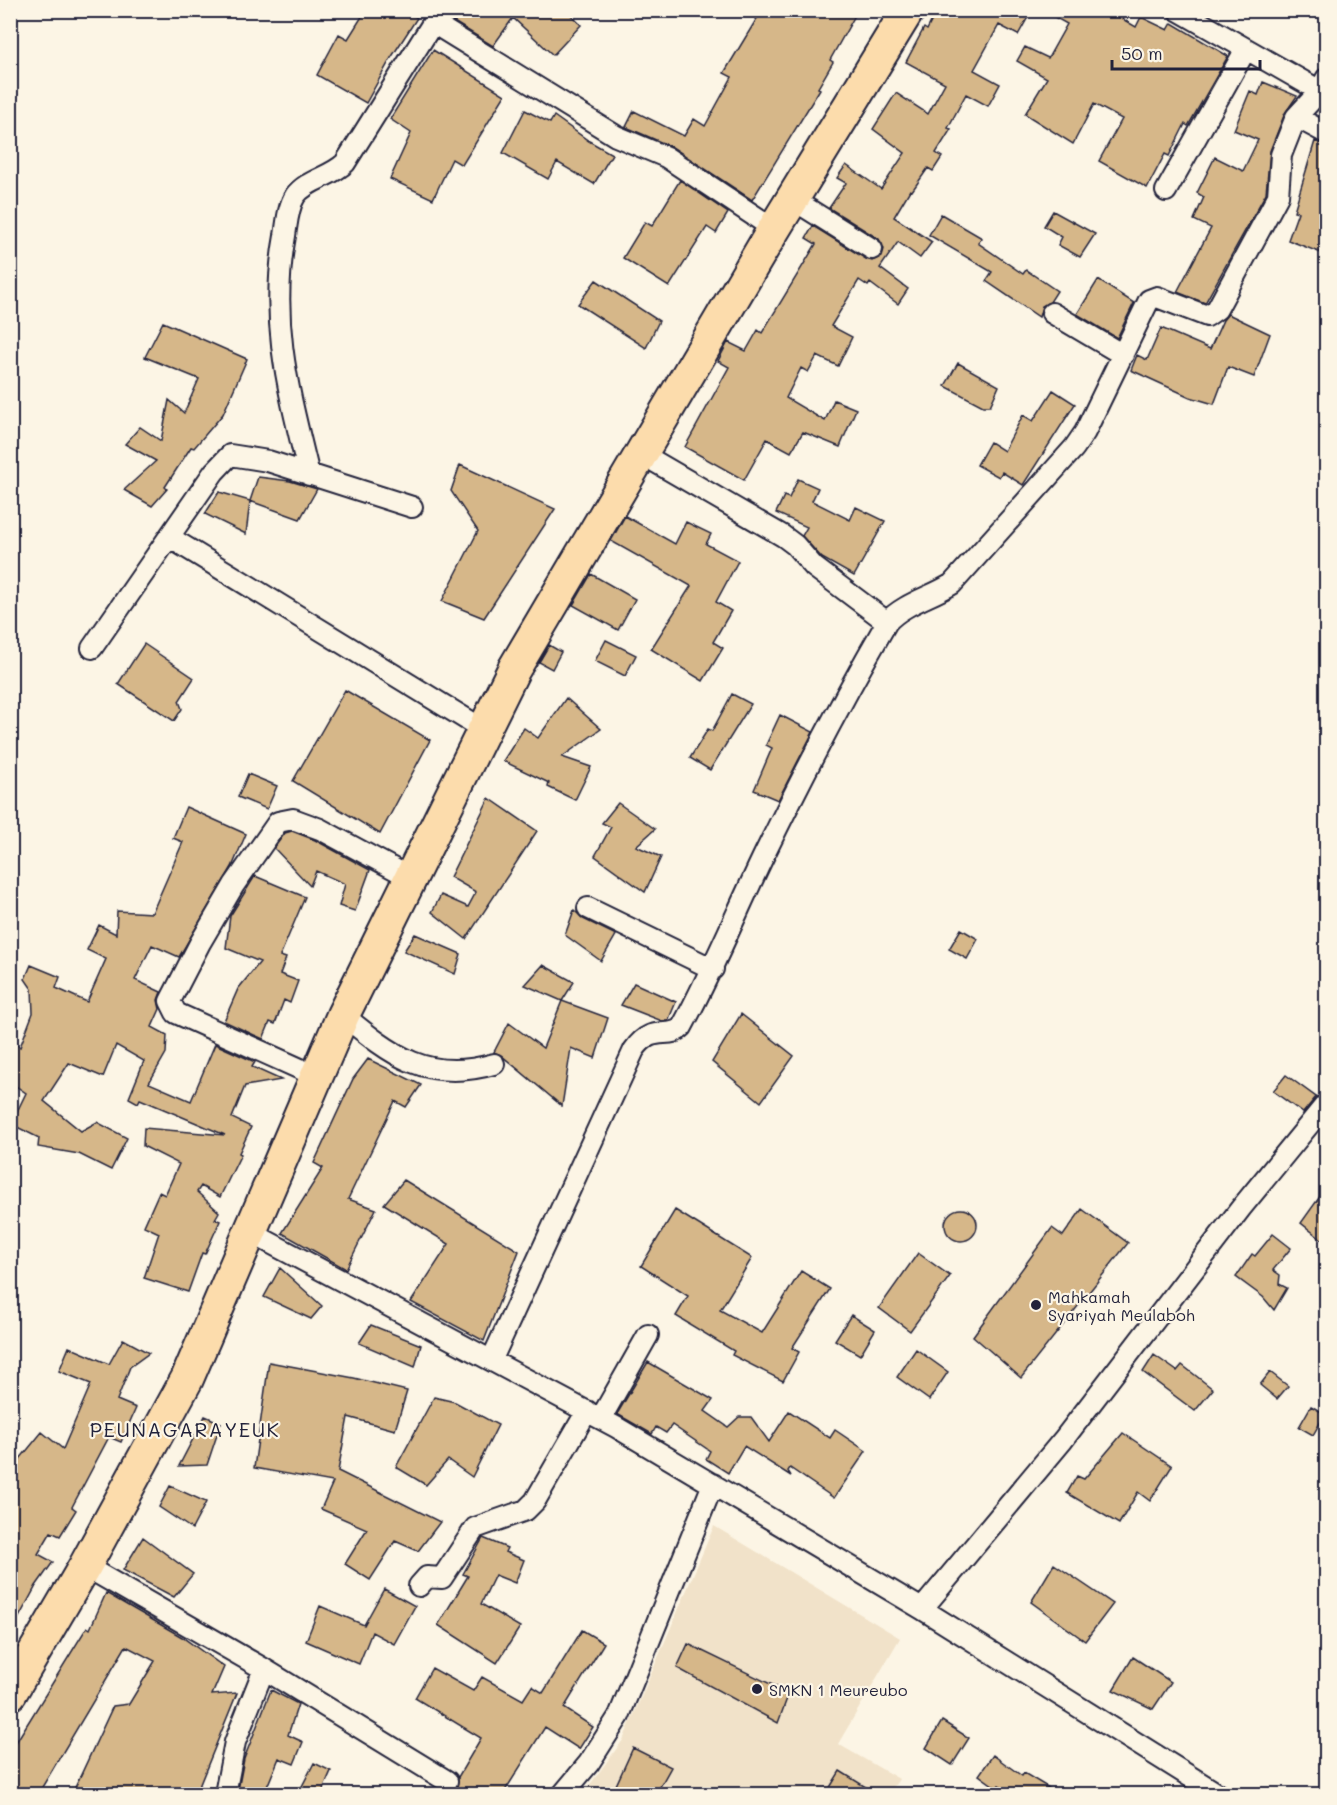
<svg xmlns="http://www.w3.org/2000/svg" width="1337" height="1805" font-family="Mali,sans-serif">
	<rect width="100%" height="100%" fill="#fcf5e5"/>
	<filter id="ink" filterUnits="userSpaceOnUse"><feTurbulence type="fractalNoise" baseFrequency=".0167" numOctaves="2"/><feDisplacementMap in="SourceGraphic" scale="12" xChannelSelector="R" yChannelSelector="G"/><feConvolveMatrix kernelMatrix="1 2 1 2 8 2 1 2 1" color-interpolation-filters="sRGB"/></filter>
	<g filter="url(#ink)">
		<path fill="#f1e2c9" d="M714 1526 900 1638 838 1744 899 1779 889 1794H583L623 1740Z"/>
		<path fill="#d6b789" stroke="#22223b" stroke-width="1.5" d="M366 10H405L417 18 391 58 366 103 317 75 339 34 348 39Z
			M453 10H566L581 25 553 55 513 18 493 46 449 19Z
			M762 10H858L830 60 833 62 818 88 820 89 752 200 672 147 626 127 634 111 684 136 694 119 705 126 732 77 724 73Z
			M937 10H1032L1018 35 999 25 974 70 1000 84 988 106 966 94 948 128 951 129 936 153 942 157 933 171 928 168 912 191 910 190 894 217 932 242 920 258 898 242 880 268 908 289 898 304 870 283 868 286 859 280 831 326 852 337 838 366 817 356 808 372 801 368 786 398 825 421 834 400 856 409 840 447 803 432 791 452 767 439 744 480 685 447 729 367 718 361 728 342 746 351 758 330 762 333 816 244 806 238 813 226 866 259 872 261 882 256 884 249 879 239 829 208 846 183 837 178 846 165 881 189 905 153 873 129 896 93 928 114 945 83 906 62 924 28 927 30Z
			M1042 10H1107L1136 27 1141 17 1168 30 1172 23 1228 56 1188 126 1185 124 1169 156 1165 154 1147 188 1099 161 1122 119 1094 104 1073 144 1025 114 1047 78 1017 61 1025 47 1048 58 1067 24Z
			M433 50 505 95 462 165 452 159 433 199 390 179 411 133 390 119Z
			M1263 82 1297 96 1285 113 1270 151 1266 193 1205 303 1177 292 1211 228 1194 220 1204 197 1197 193 1215 157 1243 171 1258 140 1234 130 1250 91 1258 95Z
			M525 110 550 123 554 116 589 141 612 154 594 184 557 162 548 179 503 153Z
			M1315 141 1326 145V255L1288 240 1298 212 1294 211Z
			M680 180 728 213 716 233 707 227 669 287 623 258 645 222 652 226Z
			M1053 211 1095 234 1080 257 1058 245 1062 237 1044 226Z
			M941 214 982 238 978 243 1023 274 1026 270 1057 291 1050 302 1042 306 1039 317 986 281 992 272 929 235Z
			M596 280 659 321 646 348 578 304Z
			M1098 280 1134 303 1117 338 1077 314Z
			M1228 314 1270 334 1254 377 1228 367 1214 404 1190 397 1131 370 1137 355 1147 360 1161 328 1210 349 1223 320Z
			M163 322 247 359 223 414 194 448 191 447 165 487 167 489 152 506 124 490 156 461 125 444 140 427 161 441 169 400 184 413 199 379 145 357Z
			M958 363 999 386 990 406H983L945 386Z
			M1053 390 1075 404 1023 485 1002 472 999 477 977 465 990 442 1004 451 1023 415 1033 421Z
			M460 465 555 509 484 618 442 601 478 531 451 491Z
			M258 477 290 481 317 489 300 519 250 501Z
			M798 479 818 488 812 501 850 520 856 507 885 521 854 576 822 558 802 536 807 527 776 513 784 496 789 498Z
			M219 492 250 501 246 534 205 514Z
			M625 516 675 544 686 522 711 534 706 544 738 561 716 602 731 611 713 642 723 648 703 681 651 649 691 586 611 541Z
			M591 574 635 599 618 630 573 605Z
			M606 640 636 655 625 676 595 661Z
			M144 644 194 678 179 701 182 709 174 721 118 684Z
			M549 645 561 652 552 669 539 662Z
			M345 690 430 740 380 834 293 781Z
			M732 694 751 704 710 770 690 758 708 729 712 731Z
			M566 698 601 729 562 757 591 767 575 800 548 787 549 783 503 761 524 728 538 738Z
			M780 715 813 732 778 800 754 790 772 748 766 745Z
			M248 774 277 786 267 809 238 797Z
			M489 798 537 831 466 939 432 912 441 895 468 907 476 892 450 877Z
			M618 803 655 829 636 846 661 857 645 892 595 856 611 827 602 823Z
			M186 807 246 834 232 867 179 957 152 945 135 980 161 992 158 1000 160 1009 152 1027 167 1035 166 1053 149 1083 191 1101 215 1044 255 1062 252 1067 281 1080 245 1086 232 1118 251 1127 239 1153 241 1154 220 1197 201 1186 197 1192 219 1212 215 1219 220 1221 205 1254 202 1253 188 1292 144 1278 159 1233 144 1226 159 1192 165 1195 179 1164 143 1146 144 1128 225 1135 140 1099 138 1103 129 1098 144 1061 116 1045 103 1077 69 1063 44 1101 81 1131 97 1122 127 1138 111 1170 79 1154 38 1147 39 1138 11 1124 26 1093 10 1082V1040L20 1047 33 1013 32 989 25 979 31 965 60 977 56 988 87 1002 106 959 87 950 99 925 116 934 117 911 152 913 183 842 173 838Z
			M292 831 315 840 370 870 355 911 339 906 345 884 316 871 310 886 274 848 285 833Z
			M255 876 305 897 280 956 286 958 280 974 298 981 290 1003 284 1000 275 1024 270 1022 263 1039 224 1021 238 989 260 962 226 948 230 916Z
			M574 910 583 919 616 935 601 961 565 935Z
			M961 929 978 939 967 959 949 949Z
			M415 934 461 954 455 974 404 951Z
			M543 965 574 982 562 1001 525 985Z
			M634 983 676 1002 668 1021H662L621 1005Z
			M562 1001 608 1018 595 1058 571 1048 562 1106 502 1056 494 1052 509 1023 543 1048Z
			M741 1014 794 1056 761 1102 712 1062Z
			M368 1059 421 1085 406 1107 395 1101 348 1199 376 1209 346 1269 282 1233 323 1168 314 1163 353 1079Z
			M1286 1075 1316 1097 1303 1113 1273 1091Z
			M404 1180 519 1251 484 1341 411 1302 449 1244 384 1204Z
			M1326 1188V1243L1301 1223Z
			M1082 1209 1128 1243 1021 1378 973 1336 1052 1228 1063 1236Z
			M945 1225a16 16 0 1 1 32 0a16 16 0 1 1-32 0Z
			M675 1210 752 1258 720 1310 762 1333 801 1271 830 1289 792 1348 799 1352 783 1381 732 1355 734 1351 676 1316 688 1296 641 1266Z
			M1273 1234 1291 1248 1273 1270 1280 1275 1279 1284 1287 1288 1274 1310 1263 1297 1236 1277 1252 1254 1255 1256Z
			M918 1253 950 1276 910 1331 879 1308Z
			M280 1268 322 1306 311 1319 264 1297Z
			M851 1315 875 1330 860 1355 835 1340Z
			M371 1325 421 1345 415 1367 359 1343Z
			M123 1339 149 1353 130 1367 117 1400 136 1408 121 1442 109 1437 72 1507 76 1510 60 1536 51 1532 38 1554 53 1562 36 1586 10 1634V1471L42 1432 63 1449 91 1384 59 1371 69 1347 109 1364Z
			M916 1349 948 1372 929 1400 897 1377Z
			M1154 1355 1177 1371 1182 1365 1213 1389 1195 1411 1143 1372Z
			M269 1362 354 1378 407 1391 395 1430 348 1417 338 1471 440 1522 418 1551 395 1541 370 1580 345 1564 367 1529 321 1509 333 1482 254 1468Z
			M648 1362 713 1400 705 1411 728 1427 739 1417H751L769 1442 789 1411 830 1438 835 1430 866 1451 834 1498 790 1468 788 1471 791 1476 744 1446 728 1473 706 1459 710 1451 672 1425 666 1433 656 1427 652 1434 617 1414Z
			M1270 1372 1288 1386 1277 1399 1260 1385Z
			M434 1397 455 1402 498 1425 472 1477 448 1460 426 1485 396 1467Z
			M1311 1406 1325 1414 1313 1435 1299 1427Z
			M205 1416 221 1423 207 1465 179 1466Z
			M1123 1433 1172 1466 1150 1501 1138 1492 1119 1524 1067 1493 1077 1476 1084 1479Z
			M170 1486 206 1502 192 1529 159 1507Z
			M143 1537 193 1574 174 1597 123 1570Z
			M483 1538 507 1548 505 1552 524 1560 515 1583 495 1575 481 1604 520 1627 497 1663 438 1625 468 1576 463 1574Z
			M1054 1564 1113 1604 1085 1641 1031 1602Z
			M384 1589 415 1606 394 1644 372 1632 359 1664 306 1641 320 1606 364 1625Z
			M106 1593 182 1637 224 1667 212 1695 237 1693 196 1794H72L113 1706 129 1704 155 1661 126 1646 38 1794H10V1752L87 1627 90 1629Z
			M582 1630 604 1643 564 1708 593 1727 579 1749 545 1727 503 1794H456L458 1777 481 1738 415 1698 432 1668 473 1691 482 1677 523 1700 532 1686 543 1693Z
			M688 1644 789 1693 778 1723 677 1668Z
			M1133 1657 1171 1682 1153 1709 1113 1690Z
			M271 1690 298 1704 288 1735 303 1742 294 1764 279 1758 264 1794H248L238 1790 244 1759Z
			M942 1721 969 1738 952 1765 926 1748Z
			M633 1748 671 1767 656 1794H612Z
			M993 1755 1022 1776 1024 1773 1059 1794H1015L999 1785 997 1788 979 1775Z
			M314 1763 331 1771 321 1794H298Z
			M840 1771 877 1794H826Z"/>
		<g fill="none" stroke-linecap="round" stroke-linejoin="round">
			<defs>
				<path id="minor" d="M1178 10 1320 91
					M433 23 616 136 666 157 774 229
					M1296 117 1326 133
					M1166 191 1246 49
					M792 199 872 249
					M1052 313 1123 355
					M640 453 783 536 795 545 814 567 887 622
					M309 475C289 392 269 322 285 236 287 223 288 207 295 196 306 180 331 177 345 163L441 10
					M169 537 484 730
					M92 648 214 472 230 455 268 461 412 507
					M588 908 713 969
					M343 1015C393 1056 427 1083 494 1064
					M316 1076 176 1013 170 1001 200 943 234 885 278 822 293 819 320 829 411 878
					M250 1232 616 1427 922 1609 1218 1794
					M492 1359 634 1050C652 1023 669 1040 682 1027 713 970 737 911 765 853 803 775 843 698 887 622 903 604 931 597 952 584L1074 448 1085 432 1149 300 1157 297 1207 316 1217 309 1278 196 1281 155 1296 117 1320 91 1326 79
					M601 1418 648 1335
					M85 1566 264 1669 447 1781
					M419 1586 427 1577 442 1578 475 1528 526 1510 535 1501 587 1411
					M922 1609 1063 1440 1241 1208 1326 1104
					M225 1794 235 1742 264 1669
					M563 1794 589 1763 619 1716 713 1484"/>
				<path id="trunk" d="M10 1694 85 1566 187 1379 343 1015 514 669 774 229 908 10"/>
			</defs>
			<use href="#minor" stroke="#22223b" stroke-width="24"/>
			<use href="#trunk" stroke="#22223b" stroke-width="36"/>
			<use href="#minor" stroke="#fcf5e5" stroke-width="20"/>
			<use href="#trunk" stroke="#fcdcac" stroke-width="32"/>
		</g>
	</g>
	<g fill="#22223b" stroke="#fcf5e5" stroke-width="2">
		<circle cx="1036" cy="1305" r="6"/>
		<circle cx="757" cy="1689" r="6"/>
	</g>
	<g text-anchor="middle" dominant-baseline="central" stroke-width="4.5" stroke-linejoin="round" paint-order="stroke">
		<g font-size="16" fill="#22223b" stroke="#fcf5e5" text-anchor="start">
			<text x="1048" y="1296">Mahkamah<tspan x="1048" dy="18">Syariyah Meulaboh</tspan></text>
			<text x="769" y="1689">SMKN 1 Meureubo</text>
		</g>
		<g font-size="20" letter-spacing="1.5" fill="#22223b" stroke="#fcf5e5">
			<text x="185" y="1429">PEUNAGARAYEUK</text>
		</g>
	</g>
	<rect width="1337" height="1805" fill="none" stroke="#fcf5e5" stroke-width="36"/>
	<rect x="18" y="18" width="1301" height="1769" fill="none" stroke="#22223b" stroke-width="2" filter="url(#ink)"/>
	<path d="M1112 60v9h148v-9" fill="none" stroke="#22223b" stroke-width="3"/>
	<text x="1121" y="60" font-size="18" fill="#22223b" stroke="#fcf5e5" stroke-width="4.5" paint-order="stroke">50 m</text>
</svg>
